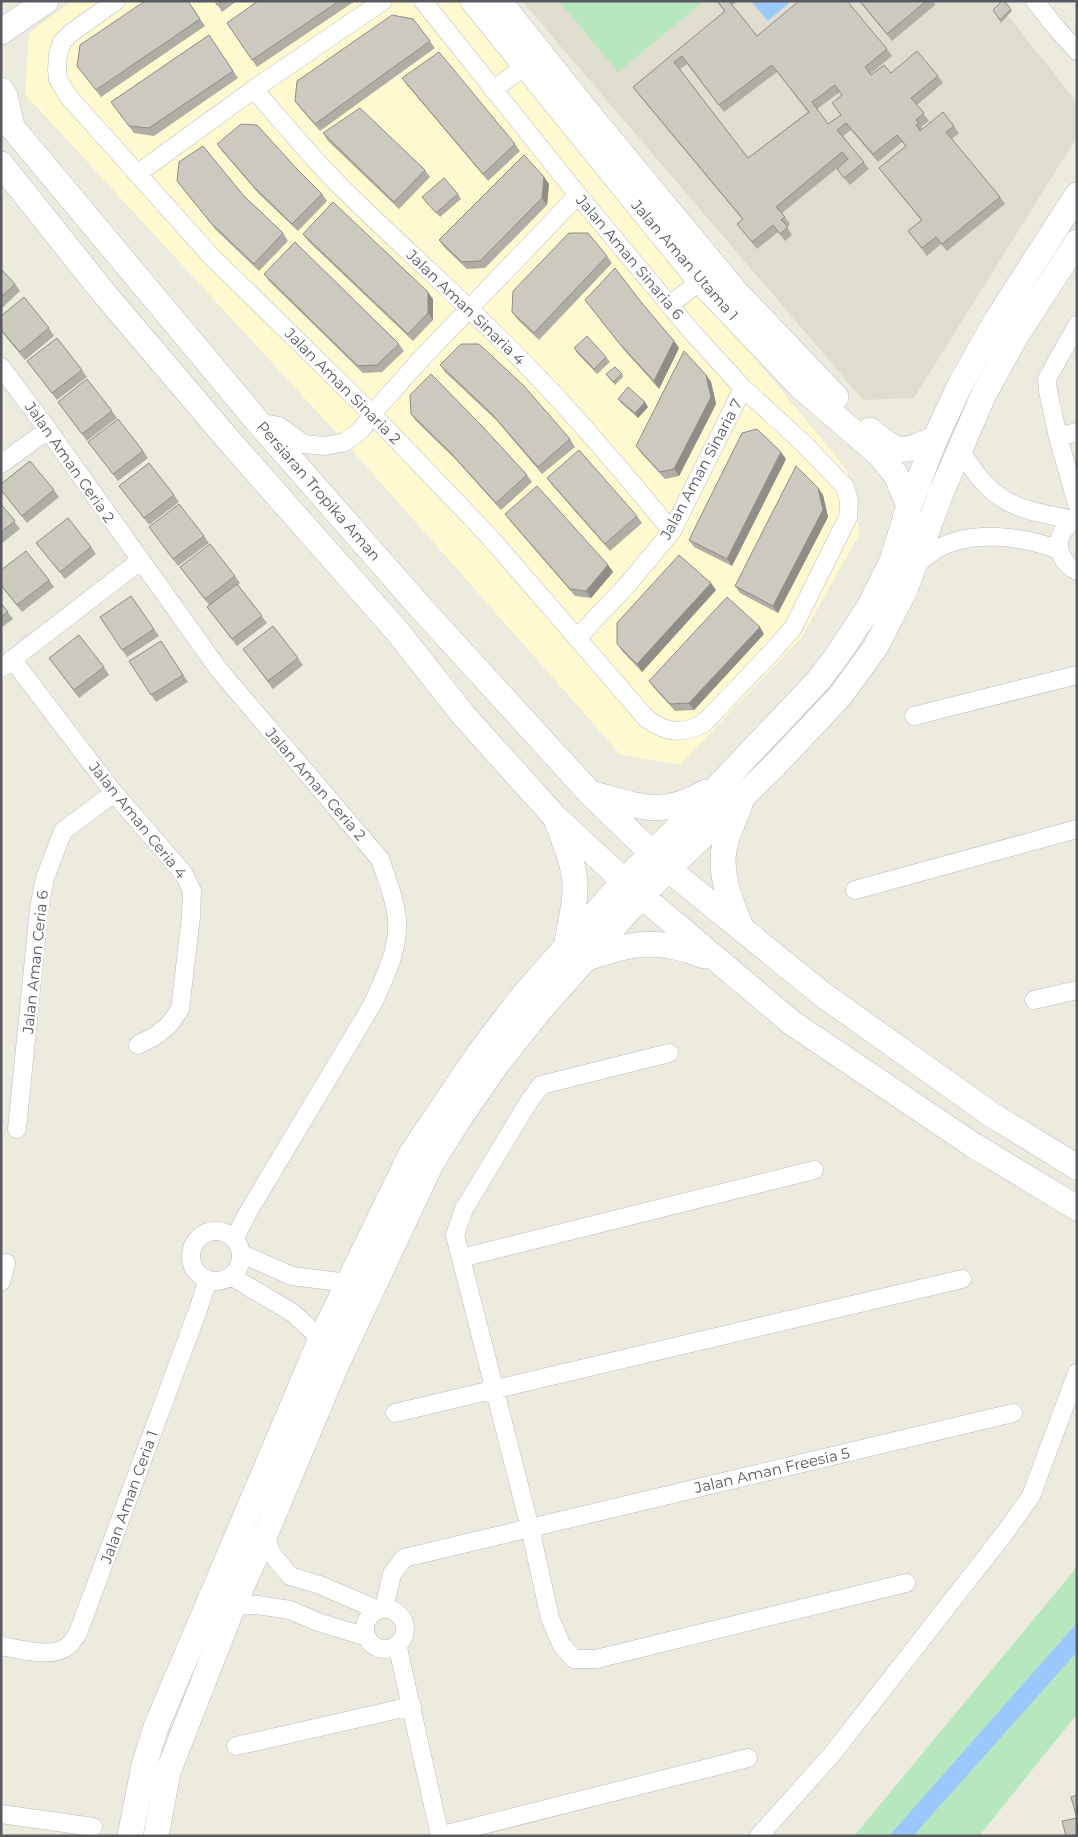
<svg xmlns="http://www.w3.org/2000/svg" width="1078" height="1837" font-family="Montserrat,sans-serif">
	<rect width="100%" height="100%" fill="#ecebde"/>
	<path fill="#fff9d0" d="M72 1H461L847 470 860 533 801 638 680 765 621 755 345 442 25 94 29 33Z"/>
	<path fill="#deddce" d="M522 1H996L1076 101 1077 137 914 398 863 400Z"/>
	<path fill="#b7e7bd" d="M559 1H704L618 72Z
		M1077 1567V1714L979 1836H854Z"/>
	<path fill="#9bc8ff" d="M751 1H791L768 21Z
		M1077 1623V1652L913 1836H889Z"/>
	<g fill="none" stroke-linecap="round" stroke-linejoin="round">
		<defs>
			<path id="street" d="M116 1 71 33 62 42 58 55 57 70 58 79 68 96 210 255 372 414 487 534 647 719C667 733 682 735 704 723L770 654 793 628 848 517 849 501 845 487 804 444 743 388 692 332 578 195 423 1
				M1035 1 1057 29 1077 51
				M254 89C283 123 311 157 342 188 405 250 472 308 533 372 582 423 627 477 672 531
				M493 90 525 66
				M137 174 254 89 383 1
				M670 305 700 281
				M1077 325 1047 379 1048 391 1058 437 1077 504
				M1 367 48 430 219 670 380 859C387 879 395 899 397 920 399 950 384 979 372 1005L247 1214 235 1238
				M258 422 279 426 304 444 324 446 345 442 361 430 372 414 421 359 578 195
				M1058 437 1077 432
				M960 449C993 505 1013 508 1074 520
				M1 464 48 430
				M1077 520C1052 530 1054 560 1077 571
				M914 567C921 561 928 555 935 550 972 529 1022 536 1059 550
				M577 638 628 584 672 531 743 388
				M12 659 114 793 184 874 192 891 191 917 180 1009 169 1025 155 1036 138 1045
				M1 668 140 561
				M914 716 1077 675
				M855 890 1077 829
				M1034 1000 1077 990
				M669 1053 541 1085 528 1103 464 1209 455 1235 530 1528 550 1618 561 1644 574 1659H596L906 1583
				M17 1129 39 909 45 878 63 831 114 793
				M191 1256a25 25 0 1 1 50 0a25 25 0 1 1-50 0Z
				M242 1254 292 1276 348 1283
				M461 1258 814 1170
				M231 1276 293 1313 321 1339
				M1 1282 6 1263
				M395 1413 962 1279
				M265 1535 272 1554 290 1576 320 1585 378 1610
				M233 1606 258 1605 290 1610 318 1622 367 1637
				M384 1609 392 1574 404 1558 1013 1413
				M365 1629a20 20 0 1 1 40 0a20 20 0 1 1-40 0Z
				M397 1644 440 1836
				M1 1646C19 1649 54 1659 68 1646 72 1643 75 1637 78 1633L198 1310 208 1279
				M236 1746 412 1706
				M1 1814 93 1827
				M439 1836 748 1758
				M759 1836 833 1753 1007 1530 1031 1496 1077 1373"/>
			<path id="secondary" d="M473 1 700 281 800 386 880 455 896 475 909 506
				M499 1 588 113 735 291 836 397
				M1 32 46 1
				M1 90 5 96 12 126
				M1 114 258 422 422 609 589 792 668 869 822 994 992 1115 1077 1167
				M1 164 103 292 232 444 397 631 465 717 556 818 624 881 792 1023 973 1145 1077 1208
				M870 430C899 455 900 453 935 439
				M594 794C638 806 662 818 706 792
				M557 821C564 842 576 867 575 889 575 908 569 926 567 944
				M741 927C730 901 717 869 726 841 730 827 737 815 741 801
				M585 959C630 943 658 937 704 956
				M130 1836 144 1766 156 1727 321 1339 411 1154 480 1052 522 997 624 881 693 813 818 681 837 656 868 609 892 561 909 506 935 439 960 385 996 321 1077 195
				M156 1836 168 1772 233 1606 265 1535 336 1366 431 1164 459 1119 497 1064 539 1011 641 896 775 765 840 696 875 648 904 592 941 493 983 396 1016 336 1077 242"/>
		</defs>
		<use href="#street" stroke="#b9bbc2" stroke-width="19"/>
		<use href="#secondary" stroke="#b9bcc4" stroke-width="26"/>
		<use href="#street" stroke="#fff" stroke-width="18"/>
		<use href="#secondary" stroke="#fff" stroke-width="25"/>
	</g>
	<path fill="#afada4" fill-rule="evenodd" d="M188 1 205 26 101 97 77 66Z
		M215 1H237L222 12Z
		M258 1H355L257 67 227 23Z
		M716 1H737L732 5 757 36 887 49 892 56 870 74 871 75 891 73 938 76 943 83 917 105 929 121 921 127 923 129 954 126 959 133 952 139 1000 197 1005 204 947 251 941 244 927 256 908 231 921 220 884 175 879 168 906 146 902 142 878 162 851 130 843 136 869 169 850 185 837 169 847 160 782 213 790 224 787 227 792 235 785 241 778 232 757 249 737 224 742 219 638 94 633 87 725 12ZM687 64 724 112 777 72 808 112 748 158 680 69ZM840 92 842 95 841 115 828 124 817 109Z
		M859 1H933L935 5 892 41Z
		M1004 1 1012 11 1001 23 993 10Z
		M413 19 435 48 320 131 300 108 295 101Z
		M209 35 238 78 154 136 134 133 111 102Z
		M402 78 515 144 520 151 488 181 407 85Z
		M323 133 425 170 430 177 399 209 328 141Z
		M217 144 296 168 322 194 327 201 298 231 259 194 222 151Z
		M544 177 549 184 547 205 485 268 467 269 444 247 439 240Z
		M177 181 244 196 283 233 288 241 259 271 216 230Z
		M458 194 461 199 440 217 422 197Z
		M303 234 433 299V320L413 341 308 241Z
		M607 256 612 263 539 340 517 319 512 312Z
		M1 269 15 284 20 291 1 309Z
		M264 274 399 344 404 351 382 372 363 373 269 281Z
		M585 300 641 302 674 341 679 348 659 389 624 350Z
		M1 316 49 328 54 336 25 360 1 331Z
		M574 348 606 357 610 362 597 374 577 353Z
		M27 361 82 370 87 377 57 400Z
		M440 365 570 439 575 447 542 474 497 421 445 372Z
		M606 374H622L623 377 615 385Z
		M706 375 711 382 716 404 679 476 665 479 641 453 636 446Z
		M618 399 648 407 638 418 621 403Z
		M58 402 112 411 117 418 87 441Z
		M411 414 527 475 532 482 501 510 456 460 416 421Z
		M88 442 143 451 148 458 118 481Z
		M786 459 732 566 694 547 689 540Z
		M547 478 637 516 642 523 610 551 552 485Z
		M119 486 174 495 179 502 149 525Z
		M818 488 823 495 828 517 778 613 740 593 735 586Z
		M1 490H54L59 497 27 523Z
		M1 504 20 529 1 544Z
		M505 514 608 565 613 572 591 598 575 596 510 521Z
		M149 527 204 536 209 543 178 566Z
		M36 543 91 547 96 554 65 579Z
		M180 567 235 576 240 583 238 585 267 623 237 646 212 614 207 607 209 605Z
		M1 570 49 580 54 587 22 612 1 586Z
		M716 590 642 672 622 651 617 644Z
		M131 596 159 636 127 657 100 617Z
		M1 603 13 619 1 628Z
		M764 634 694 710 675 711 654 688 649 681Z
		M161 641 188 682 156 702 129 661Z
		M243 649 298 658 303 665 273 689Z
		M49 658 104 667 109 675 79 698Z"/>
	<path fill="#8f8d86" d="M544 177 549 184 547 205 542 198Z
		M428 292 433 299V320L428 313Z
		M674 341 679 348 659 389 654 381Z
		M706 375 711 382 716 404 679 476 674 469Z
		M645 402 648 407 638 418 635 413Z
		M781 452 786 459 732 566 727 559Z
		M818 488 823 495 828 517 778 613 773 606Z
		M608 565 613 572 591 598 586 591Z
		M711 583 716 590 642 672 637 664Z
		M760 627 764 634 694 710 689 703Z"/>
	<path fill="#ccc9bf" stroke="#8f8d86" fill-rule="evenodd" d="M145 1H188L200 19 96 90 77 66 80 45Z
		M215 1H222L217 5Z
		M258 1H339L252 60 227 23Z
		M717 1H729L757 36 799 1H847L887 49 865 67 871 75 884 65 891 73 917 51 938 76 911 98 924 113 916 120 919 123 916 125 920 131 943 112 954 126 946 132 1000 197 942 244 936 237 922 248 908 231 922 220 879 168 906 146 897 135 873 154 846 123 837 130 864 162 844 178 837 169 848 159 842 152 776 207 785 217 781 220 788 227 780 234 773 225 752 242 737 224 743 219 633 87 725 11ZM682 56 719 105 772 65 809 112 748 158 674 62ZM835 85 842 95 832 103 841 115 828 124 812 102Z
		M860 1H926L887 34Z
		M1002 1H1004L1011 9 1000 20 993 10Z
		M392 15 413 19 430 41 315 124 295 101 297 81Z
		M209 35 233 71 149 128 129 126 111 102Z
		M439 52 515 144 483 174 402 78Z
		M360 108 425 170 394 202 323 133Z
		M241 124 257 125 296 168 322 194 292 224 254 187 217 144Z
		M203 146 244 196 283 233 254 264 211 223 177 181 179 162Z
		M524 155 544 177 542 198 480 261 462 262 439 240Z
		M444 178 458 194 436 213 422 197Z
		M333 202 428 292V313L408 334 303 234Z
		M569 233H588L607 256 534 333 512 312 513 291Z
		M295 242 399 344 377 365 358 366 264 274Z
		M615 268 641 302 674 341 654 381 619 343 585 300Z
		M1 269 15 284 1 297Z
		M24 297 49 328 20 352 1 330V316Z
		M587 336 606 357 594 369 574 348Z
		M57 338 82 370 52 393 27 361Z
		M461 344H479L524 386 570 439 538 467 492 414 440 365Z
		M684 351 706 375 711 397 674 469 660 472 636 446Z
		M615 367 622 374 613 382 606 374Z
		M431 374 482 426 527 475 496 503 451 453 411 414 410 395Z
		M87 379 112 411 82 434 58 402Z
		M628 387 645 402 635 413 618 399Z
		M118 419 143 451 113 474 88 442Z
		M757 429 781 452 727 559 689 540 742 433Z
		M579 450 637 516 605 544 547 478Z
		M30 461 54 490 22 516 1 490V484Z
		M149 463 174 495 144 518 119 486Z
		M796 466 818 488 823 510 773 606 735 586Z
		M537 486 608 565 586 591 570 589 505 514Z
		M1 504 15 521 1 532Z
		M179 504 204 536 173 559 149 527Z
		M68 518 91 547 60 572 36 543Z
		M210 544 235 576 205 599 180 567Z
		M26 551 49 580 17 605 1 585V570Z
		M679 555 711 583 637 664 617 644V623Z
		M237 584 262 616 232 639 207 607Z
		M131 596 154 629 122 650 100 617Z
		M727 597 760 627 689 703 670 704 649 681Z
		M1 603 8 612 1 617Z
		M273 626 298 658 268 681 243 649Z
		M79 635 104 667 74 690 49 658Z
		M161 641 183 675 151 695 129 661Z
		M1077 1795V1836H1066L1062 1821 1077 1818 1071 1797Z"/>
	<g text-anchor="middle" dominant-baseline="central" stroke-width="5" stroke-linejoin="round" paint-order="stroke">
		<g font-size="15" fill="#575a61" stroke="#fff">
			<text transform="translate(630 257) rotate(50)">Jalan Aman Sinaria 6</text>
			<text transform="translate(685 260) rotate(49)">Jalan Aman Utama 1</text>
			<text transform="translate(466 307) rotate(44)">Jalan Aman Sinaria 4</text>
			<text transform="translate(343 386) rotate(45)">Jalan Aman Sinaria 2</text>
			<text transform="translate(70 462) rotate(55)">Jalan Aman Ceria 2</text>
			<text transform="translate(701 469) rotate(-62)">Jalan Aman Sinaria 7</text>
			<text transform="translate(319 491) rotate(49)">Persiaran Tropika Aman</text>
			<text transform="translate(316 784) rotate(49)">Jalan Aman Ceria 2</text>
			<text transform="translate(138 820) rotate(51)">Jalan Aman Ceria 4</text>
			<text transform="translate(35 962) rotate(-84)">Jalan Aman Ceria 6</text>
			<text transform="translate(772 1470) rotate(-13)">Jalan Aman Freesia 5</text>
			<text transform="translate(129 1497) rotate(-70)">Jalan Aman Ceria 1</text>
		</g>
	</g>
	<rect width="1078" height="1837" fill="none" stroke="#575a61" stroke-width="5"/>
</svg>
